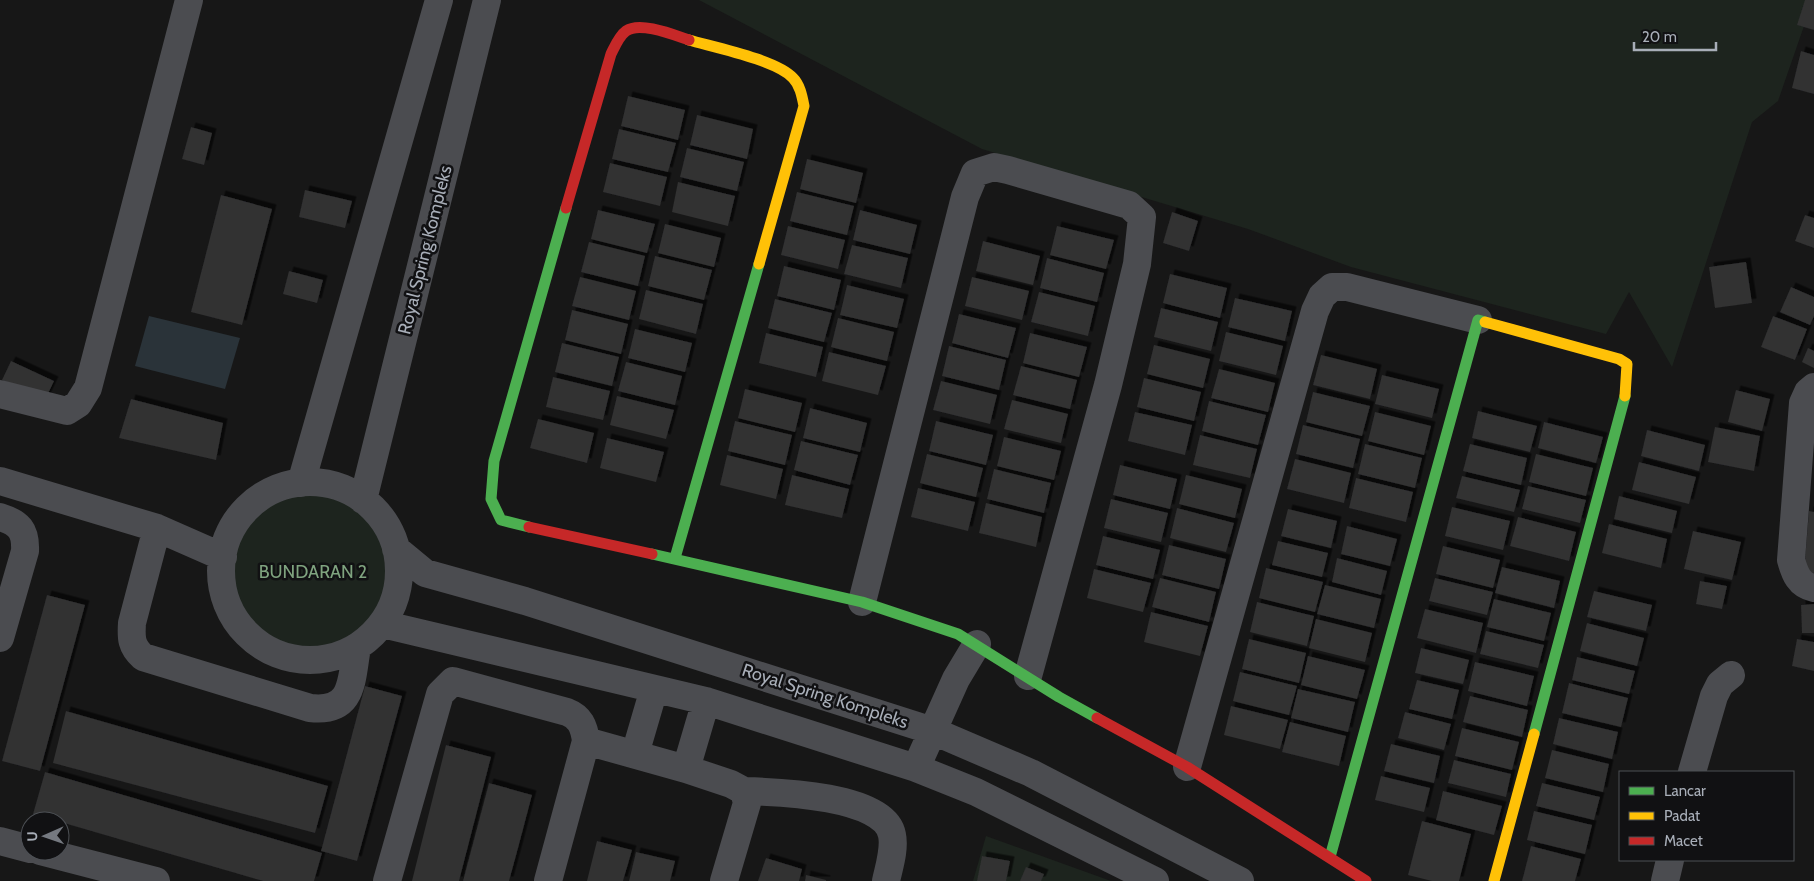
<svg xmlns="http://www.w3.org/2000/svg" width="1814" height="881" font-family="Cabin,sans-serif">
	<defs>
		<filter id="shadow"><feDropShadow dx="4.5" dy="-4.5" stdDeviation="0" flood-color="#0009"/></filter>
	</defs>
	<rect width="100%" height="100%" fill="#171717"/>
	<path fill="#1d241e" d="M699 0H1813L1778 101 1752 122 1672 367 1629 292 1606 334 1351 267 1248 229 982 149Z
		M229 572a80 80 0 1 1 160 0a80 80 0 1 1-160 0Z
		M986 836 1111 881H973Z"/>
	<path fill="#2a3339" d="M149 316 240 338 225 389 135 366Z"/>
	<path fill="#303031" filter="url(#shadow)" d="M1805 0H1814V30L1797 25Z
		M1801 51 1814 55V94L1792 88Z
		M628 96 685 110 678 140 621 126Z
		M697 115 753 129 747 159 690 145Z
		M191 127 212 133 204 165 182 159Z
		M619 129 676 143 668 172 612 159Z
		M687 148 744 162 737 191 680 177Z
		M807 159 863 173 856 203 800 189Z
		M610 163 667 177 660 206 603 192Z
		M678 182 735 196 728 226 672 212Z
		M305 190 352 201 345 228 299 217Z
		M797 192 854 206 847 235 790 221Z
		M221 195 272 209 242 325 191 312Z
		M598 210 655 224 647 253 591 239Z
		M860 210 917 225 910 254 853 240Z
		M1172 212 1198 221 1189 251 1163 243Z
		M1805 215 1814 218V248L1795 241Z
		M665 224 721 238 714 267 658 253Z
		M788 226 845 240 838 269 781 255Z
		M1057 226 1114 240 1106 269 1050 255Z
		M983 241 1040 256 1033 285 976 271Z
		M589 242 645 256 638 286 581 272Z
		M852 245 908 258 901 288 844 274Z
		M655 256 712 270 704 300 648 286Z
		M1047 258 1104 273 1097 302 1040 288Z
		M1746 262 1752 303 1715 308 1709 267Z
		M784 266 841 280 834 310 777 296Z
		M289 271 323 280 317 303 283 294Z
		M1170 274 1227 288 1220 318 1163 303Z
		M580 277 636 291 629 320 572 306Z
		M972 277 1029 291 1022 320 965 306Z
		M847 285 904 299 897 328 840 315Z
		M1791 287 1814 297V316L1810 325 1780 312Z
		M646 290 703 304 696 334 639 319Z
		M1039 292 1095 306 1088 336 1031 322Z
		M1235 298 1292 311 1285 341 1228 327Z
		M775 299 832 313 824 342 768 328Z
		M1161 308 1218 322 1211 351 1154 337Z
		M572 310 628 324 621 354 565 340Z
		M959 314 1016 328 1008 358 952 343Z
		M1773 316 1807 329 1795 360 1761 347Z
		M838 318 894 332 887 361 831 347Z
		M635 329 692 343 685 372 628 358Z
		M1226 332 1283 346 1276 375 1219 361Z
		M766 333 823 347 816 377 759 363Z
		M1030 333 1087 347 1079 377 1023 363Z
		M562 343 619 357 612 386 555 372Z
		M1154 345 1210 359 1203 388 1147 374Z
		M949 346 1006 360 999 390 942 376Z
		M1808 348 1814 351V368L1802 362Z
		M829 352 886 366 878 395 822 381Z
		M1321 355 1377 369 1370 399 1313 385Z
		M11 361 54 381 45 400 2 380Z
		M626 362 682 376 675 405 618 391Z
		M1021 366 1077 380 1070 409 1013 395Z
		M1219 369 1275 383 1268 412 1211 398Z
		M1382 375 1439 389 1432 418 1375 404Z
		M553 377 610 391 603 420 546 407Z
		M1144 378 1201 392 1194 421 1137 407Z
		M941 381 997 395 990 424 933 410Z
		M745 389 802 403 795 432 738 418Z
		M1736 390 1770 399 1762 431 1728 422Z
		M1313 392 1370 406 1362 436 1306 422Z
		M617 396 674 410 666 439 610 425Z
		M131 399 223 423 216 460 119 438Z
		M1012 400 1068 414 1061 443 1004 429Z
		M1209 401 1266 415 1258 445 1202 431Z
		M810 408 867 423 860 452 803 438Z
		M1478 411 1537 426 1530 452 1472 438Z
		M1135 412 1192 425 1185 455 1128 441Z
		M1375 412 1431 426 1424 455 1368 441Z
		M538 419 594 433 587 463 530 448Z
		M735 421 792 435 785 465 728 451Z
		M936 421 993 435 986 465 929 451Z
		M1544 422 1603 437 1596 463 1538 448Z
		M1303 425 1360 439 1353 468 1296 454Z
		M1715 427 1760 436 1754 471 1708 462Z
		M1647 430 1705 445 1699 471 1641 456Z
		M1200 435 1257 449 1250 478 1193 465Z
		M1004 437 1061 451 1054 480 997 466Z
		M607 438 664 452 656 482 600 468Z
		M801 441 858 455 850 485 794 470Z
		M1365 444 1422 458 1415 488 1358 474Z
		M1470 444 1527 458 1521 485 1463 471Z
		M927 454 983 468 976 497 920 483Z
		M1536 454 1593 468 1586 496 1529 482Z
		M727 455 783 469 776 499 720 485Z
		M1295 459 1351 473 1344 503 1287 489Z
		M1639 462 1696 477 1689 504 1632 490Z
		M1120 465 1177 479 1170 509 1113 495Z
		M994 469 1051 483 1044 513 987 499Z
		M792 475 849 489 842 518 785 505Z
		M1186 475 1242 489 1235 518 1179 504Z
		M1462 476 1520 490 1514 512 1456 498Z
		M1356 478 1413 492 1406 522 1349 508Z
		M1528 486 1586 500 1580 523 1522 509Z
		M918 488 975 502 968 531 911 517Z
		M1619 496 1677 511 1672 533 1614 519Z
		M1111 499 1168 513 1161 542 1104 528Z
		M986 503 1042 517 1036 547 979 533Z
		M1452 507 1510 521 1503 550 1445 536Z
		M1177 508 1234 523 1226 552 1170 538Z
		M1288 509 1337 521 1331 548 1281 536Z
		M1809 511 1814 512V573L1804 572Z
		M1518 517 1576 532 1569 561 1510 546Z
		M1609 524 1667 539 1661 568 1602 553Z
		M1347 526 1397 539 1390 566 1341 554Z
		M1693 531 1741 542 1732 580 1684 569Z
		M1103 536 1160 550 1153 579 1096 565Z
		M1278 541 1328 553 1322 577 1272 565Z
		M1169 545 1226 559 1219 589 1162 575Z
		M1443 546 1500 560 1493 588 1436 574Z
		M1337 558 1387 571 1381 595 1332 582Z
		M1502 567 1560 581 1554 608 1495 593Z
		M1266 568 1323 582 1315 612 1259 598Z
		M1094 569 1151 583 1143 612 1087 598Z
		M1160 578 1216 592 1209 622 1152 607Z
		M1435 578 1493 592 1487 615 1429 601Z
		M1700 581 1727 586 1722 609 1696 604Z
		M1325 585 1381 599 1374 628 1317 614Z
		M1594 591 1652 605 1646 631 1587 617Z
		M47 595 85 605 40 771 2 761Z
		M1494 599 1551 613 1544 641 1487 627Z
		M1257 602 1314 616 1307 646 1250 632Z
		M1814 604V633H1802L1801 605Z
		M1425 609 1483 623 1476 653 1417 638Z
		M1151 612 1208 626 1200 656 1144 642Z
		M1316 619 1372 633 1365 662 1309 648Z
		M1587 623 1644 638 1637 666 1580 651Z
		M1486 631 1544 645 1538 668 1480 654Z
		M1249 639 1306 653 1299 683 1242 669Z
		M1797 639 1814 642V671L1792 666Z
		M1421 648 1469 660 1463 684 1415 673Z
		M1308 656 1365 670 1357 699 1301 685Z
		M1577 657 1635 671 1629 694 1572 680Z
		M1475 662 1534 676 1527 706 1468 691Z
		M1240 672 1297 686 1289 715 1233 701Z
		M1417 680 1459 690 1452 719 1409 709Z
		M1569 683 1628 698 1621 727 1562 713Z
		M365 686 402 696 357 861 321 851Z
		M1298 689 1355 702 1348 732 1291 718Z
		M1470 696 1528 710 1522 737 1463 722Z
		M1231 706 1288 720 1280 749 1224 735Z
		M66 711 328 786 315 833 53 763Z
		M1405 712 1451 724 1444 750 1398 738Z
		M1559 718 1618 732 1612 759 1553 744Z
		M1290 722 1346 736 1339 766 1282 752Z
		M1462 728 1519 742 1512 770 1455 756Z
		M1391 744 1440 756 1434 783 1384 771Z
		M446 745 491 757 459 881H412Z
		M1552 750 1609 764 1603 792 1545 778Z
		M1454 760 1511 774 1506 797 1448 783Z
		M45 772 322 853 314 881H263L33 814Z
		M1381 776 1430 788 1424 812 1375 800Z
		M489 783 532 795 518 848 509 881H463Z
		M1542 783 1600 797 1594 820 1536 806Z
		M1443 791 1502 806 1494 835 1436 820Z
		M1534 811 1592 825 1585 854 1527 840Z
		M1422 821 1471 834 1459 881H1432L1408 875Z
		M597 841 632 850 623 881H587Z
		M1531 846 1581 859 1575 881H1522Z
		M636 852 675 861 670 881H629Z
		M982 856 1010 861 1006 881H977Z
		M766 858 802 869 799 881H758Z
		M1026 867 1044 874 1041 881H1020Z
		M806 875 826 880V881H805Z"/>
	<g fill="none" stroke-linecap="round" stroke-linejoin="round">
		<path stroke="#4b4c50" stroke-width="28" d="M1814 387 1808 392 1803 403 1791 560C1795 574 1799 585 1814 588
			M0 394 67 411 78 404 88 388 189 0
			M0 481 157 528 223 557
			M221 571a89 89 0 1 1 178 0a89 89 0 1 1-178 0Z
			M301 483 439 0
			M363 500 487 0
			M0 517C19 523 26 530 25 551L0 638
			M157 528 132 623C131 638 131 646 143 657L310 708C354 713 351 681 357 647
			M396 549 425 573 525 601 933 731 1031 773 1240 881
			M862 602 965 197 975 173 994 167 1008 170 1129 205 1142 217 1137 264 1108 385 1028 676
			M382 624 706 701 916 768 976 792 1155 881
			M586 741 686 769 731 784 744 791 747 803 724 881
			M635 754 654 689
			M1187 767 1315 311 1322 296 1332 287H1347L1478 320
			M916 768 956 679 977 644
			M686 769 706 701
			M1692 772 1714 696 1720 684 1731 675
			M744 791C776 792 885 795 892 835 895 849 889 867 886 881
			M0 841 30 849
			M40 851 156 881
			M387 881 440 694 453 681 567 712C580 717 584 726 586 741L548 881
			M1665 881 1670 860"/>
		<path stroke="#4caf50" stroke-width="11" d="M529 527 501 520 491 499 494 461 566 208
			M652 554 862 602 958 634 1059 697 1097 718
			M675 558 759 264
			M1534 734 1625 396
			M1330 857 1478 320 1485 322"/>
		<path stroke="#ffc107" stroke-width="11" d="M689 40C713 47 777 60 793 78 800 85 802 96 804 106L759 264
			M1485 322 1619 359 1627 364 1625 396
			M1494 881 1534 734"/>
		<path stroke="#c62828" stroke-width="11" d="M566 208 611 54C615 46 619 36 626 31 640 21 674 35 689 40
			M529 527 652 554
			M1097 718 1187 767 1366 881"/>
	</g>
	<g text-anchor="middle" dominant-baseline="central" stroke-width="5" stroke-linejoin="round" paint-order="stroke">
		<g font-size="18" fill="#a8aeb8" stroke="#111113">
			<text transform="translate(425 250) rotate(-76)">Royal Spring Kompleks</text>
			<text transform="translate(825 696) rotate(18)">Royal Spring Kompleks</text>
		</g>
		<g font-size="18" fill="#7fa37f" stroke="#111113">
			<text x="313" y="572">BUNDARAN 2</text>
		</g>
	</g>
	<rect x="1619" y="771" width="175" height="90" fill="#111113" stroke="#4d5055"/>
	<rect x="1629" y="787" width="25" height="8" fill="#4caf50" stroke="#4d5055"/>
	<text x="1664" y="796" font-size="15" fill="#a8aeb8">Lancar</text>
	<rect x="1629" y="812" width="25" height="8" fill="#ffc107" stroke="#4d5055"/>
	<text x="1664" y="821" font-size="15" fill="#a8aeb8">Padat</text>
	<rect x="1629" y="837" width="25" height="8" fill="#c62828" stroke="#4d5055"/>
	<text x="1664" y="846" font-size="15" fill="#a8aeb8">Macet</text>
	<g transform="translate(45 836) rotate(268)"><circle r="24" fill="#111113" stroke="#4d5055"/>
	<path d="M0-4L9 19L0 12L-9 19Z" fill="#757980"/>
	<text y="-8" font-size="14" font-weight="bold" text-anchor="middle" fill="#a8aeb8">U</text>
	</g>
	<path d="M1634 42v8h82v-8" fill="none" stroke="#a8aeb8" stroke-width="2.5"/>
	<text x="1642" y="42" font-size="15" fill="#a8aeb8" stroke="#111113" stroke-width="4" paint-order="stroke">20 m</text>
</svg>
